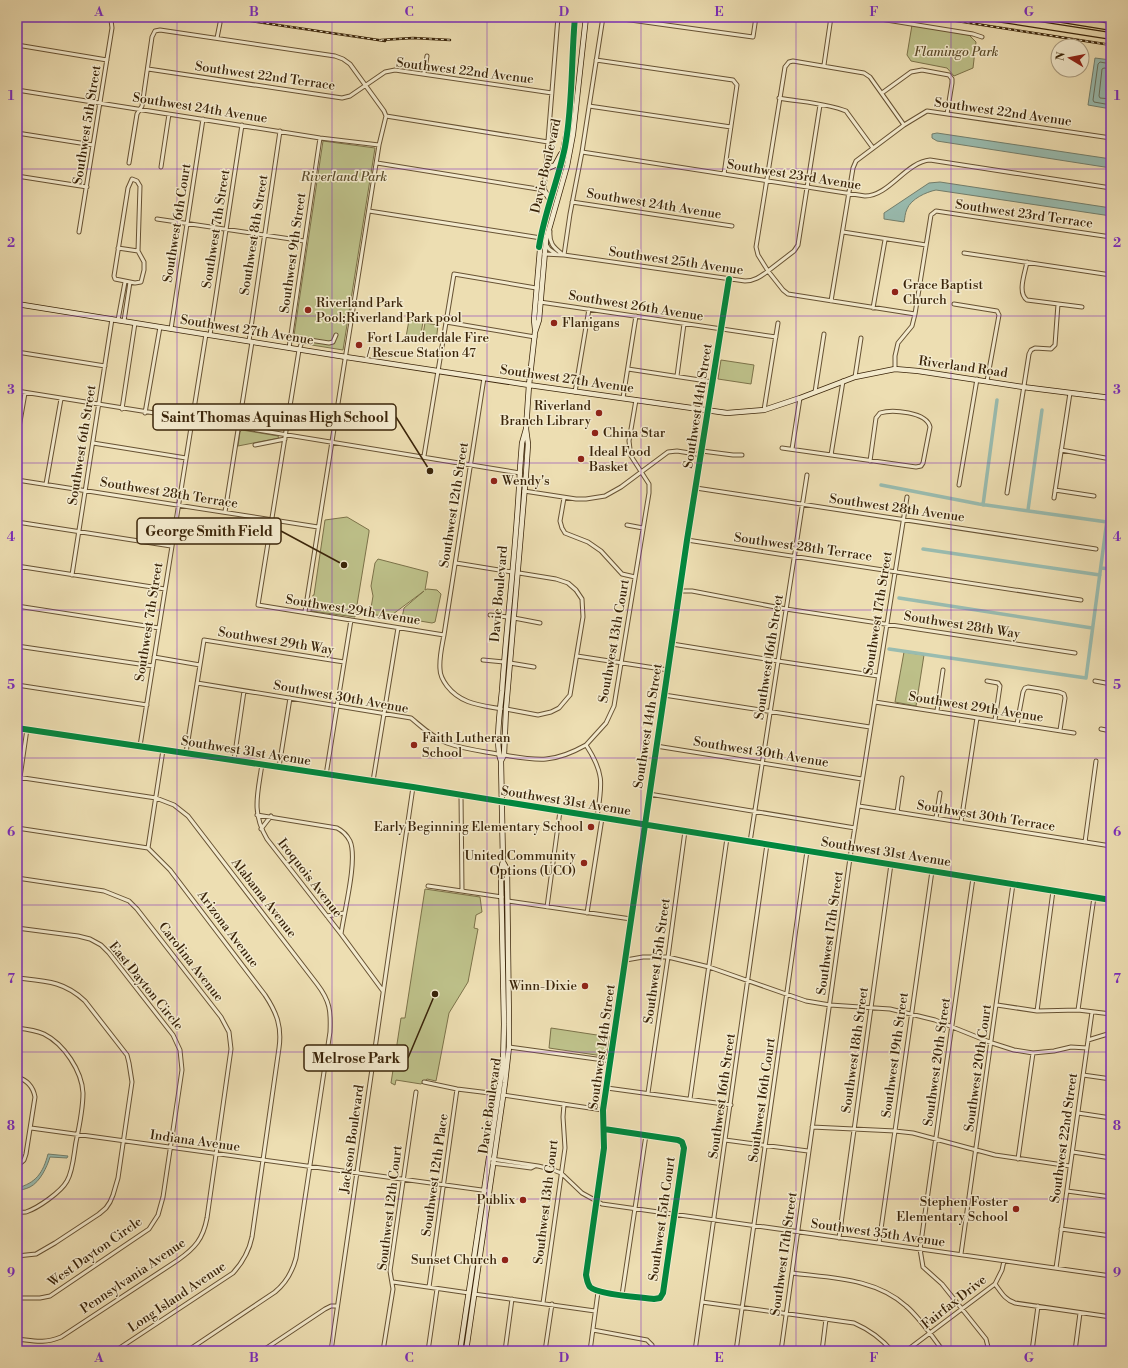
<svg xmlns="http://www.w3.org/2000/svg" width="1128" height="1368" font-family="'Libre Bodoni',serif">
	<rect width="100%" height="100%" fill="#eddeb2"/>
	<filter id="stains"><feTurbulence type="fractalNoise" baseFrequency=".005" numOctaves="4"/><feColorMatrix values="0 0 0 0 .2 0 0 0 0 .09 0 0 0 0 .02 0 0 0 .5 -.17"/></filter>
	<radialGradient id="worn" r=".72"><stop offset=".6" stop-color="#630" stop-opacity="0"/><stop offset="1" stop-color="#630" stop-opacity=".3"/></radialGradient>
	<path fill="#bdc089" stroke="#7c7249" d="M912 25 969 35 976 42 973 68 954 76 947 68 911 61 907 55Z
		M323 141 375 148 343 350 293 342Z
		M409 320 423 322 420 339 406 337Z
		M425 323 438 325 436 342 422 340Z
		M721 360 754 365 751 384 718 379Z
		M242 430 278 436 279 438 238 446 240 432Z
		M347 517 369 530V532L355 617 311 611 313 595H314L325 520Z
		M378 559 428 572 425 590 427 589 437 590 441 594 435 622 432 623 402 618 404 608 424 591 389 617 370 614 373 596 371 586 375 563Z
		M904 652 924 655 916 706 895 702Z
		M425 889 480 897 482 912 476 915 474 928 478 929 468 982 449 1013 436 1081 427 1079 421 1084 396 1080 395 1085 391 1083 401 1018H405Z
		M551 1028 610 1037 607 1055 603 1056 549 1048Z"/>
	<path fill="#99bcb0" stroke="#737f6d" d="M1095 58 1111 60V109L1088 105Z
		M937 133 1111 159V168L937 141 932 138V134Z
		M940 182 1111 208V216L936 190C926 192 911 199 907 209 905 213 905 218 904 222L884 219V213L929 183Z
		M48 1154 68 1156 67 1158 50 1157C47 1167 40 1182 30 1187 26 1189 21 1190 17 1191V1188C36 1183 43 1173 48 1154Z"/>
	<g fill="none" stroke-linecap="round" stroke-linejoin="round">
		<path stroke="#6a705c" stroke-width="1" d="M1111 64 1100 62 1098 64 1093 100 1094 102 1111 105
			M1111 69 1104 68 1102 69 1099 96 1100 98 1111 99"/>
		<path stroke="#99bcb0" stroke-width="3.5" d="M881 485 979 504 1107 522
			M983 505 997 400
			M1028 510 1042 410
			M923 549 1100 575
			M1101 568 1111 569
			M899 598 1092 628
			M889 649 1086 678 1111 490"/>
		<defs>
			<path id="street" d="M609 17 753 37 756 17
				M868 17 973 34 982 37
				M217 38 220 23
				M17 45 107 60
				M596 60 733 80 737 85 724 174
				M824 65 831 17
				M148 69 342 98 350 96 385 72 395 70 552 93
				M424 73 427 56
				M17 90 320 138 379 145
				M882 93 911 72 922 70 949 75 952 79V83L947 114
				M779 98C801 102 826 103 846 111L873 148
				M820 105 798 245 794 251 768 271 758 255 756 247 785 67 789 62 793 61 864 73 870 77 904 125
				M589 106 731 127
				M17 133 93 145
				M582 152 865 196C889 196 906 162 930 160L1111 188
				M129 163 137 114 142 106 152 37 155 31 160 30 335 56 343 59 350 64 384 111 386 116 548 142
				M377 163 544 190 558 17
				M161 167 169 114
				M17 176 87 187
				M132 179 137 181 140 186 138 251 144 262V270L141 282 135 283 115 279 114 276 128 188Z
				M572 202 732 226
				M369 211 541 238
				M157 219 304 241
				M550 231C549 243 553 247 562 254
				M79 232 112 28 111 20 109 17
				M843 232 926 245
				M546 244 549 249 556 254
				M118 248 138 251
				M964 253 1111 275
				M544 254 564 255 745 281C754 281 760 277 768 271L783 290 788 294 915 314
				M564 255 570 214 582 152 603 17
				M1027 262C1025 273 1017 293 1027 300L1082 307
				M831 301 853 168 856 161 904 125 927 111 1111 138
				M540 302 776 337
				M954 304 997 311 999 315 987 381
				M873 308 885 240
				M118 320 125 282
				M124 321 130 282
				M446 322 535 337
				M171 329 203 119
				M210 335 242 125
				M336 335 333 342 329 343 303 339 299 350 258 605 444 635
				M249 341 280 131
				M289 348 320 138
				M17 352 105 366
				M628 369 713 382
				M895 369V356L898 343 912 326 915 314 931 215 936 211 1111 237
				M677 376 684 324
				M855 377 861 338
				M484 378 444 635C442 646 439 658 440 669 440 675 444 682 447 686 461 704 480 705 501 709
				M17 391 192 419
				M575 392 589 309
				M815 392 824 334
				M623 398 636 316
				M122 409 135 323
				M764 410 778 323
				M145 413 160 327
				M239 427 520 473
				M17 439 25 393
				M93 443 186 458
				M255 445 285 439
				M782 448 916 467 921 466 923 463 930 427C927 412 892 409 880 413L876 418 870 461
				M792 449 800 398
				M1061 450 1111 459
				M702 451 733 455H742
				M831 455 843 381
				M424 456 454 274 536 288
				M17 480 318 527
				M46 484 61 399
				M959 485 977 379
				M696 488 1096 549
				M1055 490 1094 496
				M524 491 576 499H586L605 496 621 487 668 452 677 451 702 455
				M1007 493 1029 354 1031 350 1035 348 1051 349 1055 345 1058 304
				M564 498 560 521 562 528 565 533 588 542 601 551 622 574 635 577
				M1054 498 1070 393
				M225 512 252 342
				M17 522 171 546
				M627 525 643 528
				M687 540 1081 600
				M456 563 512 572
				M17 566 165 589
				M72 575 112 319
				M17 581 19 567
				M680 591H692L786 609 1075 653
				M17 606 159 628
				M305 612 379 145 386 116
				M490 615 508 617
				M514 618 540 623
				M672 644 778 661 878 676
				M17 646 153 666
				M577 656 668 670
				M154 657 200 665
				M483 660 504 662
				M510 663 534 667
				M987 681 998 683 1000 686 995 720
				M1095 681 1111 684
				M197 683 411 718C422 727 433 738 447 743 463 749 481 751 498 754
				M17 685 147 705
				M664 695 870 727
				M875 702 1074 733
				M506 709 538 715 551 712 559 708 570 695 583 617 582 599 576 590 568 583 556 579 519 573
				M937 711 943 670
				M1017 724 1023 692 1025 688 1028 687 1059 692 1064 694 1065 698 1060 730
				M1101 729 1111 731
				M140 746 206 334
				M656 746 862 779
				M186 753 204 640 344 662
				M504 755C539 761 554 763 586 745
				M234 760 244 691
				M262 764C258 793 251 812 267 839L341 934 383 991
				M279 767 290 698
				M326 775 351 620
				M17 777 156 798 174 805 188 816 317 984C330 1001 331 1011 330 1032L296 1258C292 1273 286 1283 275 1292L187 1351
				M373 781 398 628
				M649 794 855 828
				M461 795 462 891
				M17 798 27 729
				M859 806 1111 846
				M897 812 902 778
				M257 815 337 828C343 831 347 835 350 841 358 859 344 912 341 934
				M597 817C602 785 605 774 586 745L606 723 614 706 649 493V484L631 456 630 449 629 441 636 400
				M936 818 940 793
				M961 822 977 718
				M17 828 148 848 170 870 265 995C277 1013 282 1027 279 1048L252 1237C249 1252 243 1262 233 1273L115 1351
				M261 829 271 816
				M750 842 807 475
				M1085 842 1096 761
				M148 848 163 750
				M17 878 104 891 129 901 137 909 221 1017 229 1032 231 1049 207 1218C203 1239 195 1248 178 1260L61 1337C43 1344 35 1341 17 1339
				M973 878 920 1249 923 1267 942 1284 986 1339 989 1351
				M428 886 502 897
				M508 901 631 919
				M547 907 560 811
				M587 913 602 818
				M327 916 344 913
				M17 928 78 936 90 939 101 945 109 953 173 1035 180 1050 182 1070 163 1197 158 1215 149 1229 50 1296 40 1298H17
				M626 960 643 957H668L709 967 806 1001 830 1005 890 1009 935 1020 992 1043 1014 1050 1033 1053 1054 1051 1071 1047 1087 1048
				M17 978C45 981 64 981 85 1001L127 1055 129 1063 132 1082 118 1178 113 1195 110 1202 106 1208 99 1214 55 1243 36 1254 17 1256
				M997 1005 1037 1011 1078 1010 1111 1014
				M1078 1010 1094 897
				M1037 1011 1053 891
				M17 1028C26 1029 35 1030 44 1034 64 1044 82 1071 83 1093 83 1107 79 1128 76 1142 74 1153 73 1171 67 1181 61 1192 38 1208 26 1212 23 1212 20 1212 17 1213
				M1088 1040 1111 1033
				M509 1047 611 1061
				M1083 1075 1111 1079
				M17 1077C27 1080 33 1086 35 1097L26 1154 24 1160 17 1166
				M424 1082 457 1089 498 1094
				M607 1088 731 1105
				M648 1093 668 957 685 831
				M503 1095 603 1110
				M690 1099 727 838
				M1078 1113 1111 1118
				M812 1127 895 1131 913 1133 995 1155 1070 1166
				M31 1128 489 1191
				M604 1129 678 1140 682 1142 684 1148 663 1293 660 1298 654 1299C641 1297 598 1295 590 1287 587 1283 587 1279 586 1275L604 1148 603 1110 687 540 729 279
				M725 1140 808 1151
				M1073 1152 1111 1158
				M492 1159 538 1166 551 1169 561 1173 582 1193 602 1204 1111 1276
				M1018 1159 1033 1053
				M492 1163 531 1168 535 1166
				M1067 1191 1111 1197
				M1061 1229 1111 1236
				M839 1238 891 864
				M879 1243 932 871
				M961 1254 1013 884
				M1056 1268 1092 1012
				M792 1273C831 1278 875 1278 906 1306 920 1318 932 1336 943 1351
				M393 1282 469 1293
				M995 1284C1001 1292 1005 1300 1015 1303L1111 1317
				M429 1287 457 1089
				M474 1294 595 1311
				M622 1295 646 1135
				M702 1302 854 1323C870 1330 881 1338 892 1351
				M543 1303 565 1148 563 1117 564 1104
				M593 1330 647 1340 652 1345 653 1351
				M262 1351 325 1309 331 1306H337
				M331 1351 413 787
				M383 1351 393 1289 390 1271 416 1092
				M428 1351 437 1289
				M505 1351 512 1299
				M545 1351 552 1304
				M590 1351 598 1292
				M695 1351 767 844
				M736 1351 807 851
				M781 1351 850 858 907 497
				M822 1351 826 1319
				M906 1351 995 1284 1002 1270 1004 1261
				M1032 1351 1038 1306
				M1075 1351 1080 1313"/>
			<path id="secondary" d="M546 169 555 165 561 154
				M544 190 550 200
				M17 304 346 357 529 385 727 413 764 410 800 398 855 377 895 369 918 371 1023 387 1111 398
				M535 329 534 320 541 238 561 162 570 115 575 17
				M17 728 413 787 1111 900
				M501 761 504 755 506 709 526 474 528 444 526 429 529 385 535 332 539 320 546 240 567 166 573 134 586 17
				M460 1351 503 1064 504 1024 501 878 502 865 503 862 501 761C495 745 500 710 502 691 507 617 517 543 520 469L522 443 526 429
				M466 1351 505 1083 509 1047V1025L507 869 503 862"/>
			<path id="highway" d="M989 17 1111 36
				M1049 17 1111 27
				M1102 17 1111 18"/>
		</defs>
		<use href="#street" stroke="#675233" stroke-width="5"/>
		<use href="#secondary" stroke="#3a2409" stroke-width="6"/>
		<use href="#highway" stroke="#3a2409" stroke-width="8"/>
		<use href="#street" stroke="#f3eacd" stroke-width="3"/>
		<use href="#secondary" stroke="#f3eacd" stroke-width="4.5"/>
		<use href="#highway" stroke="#eddeb2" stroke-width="5.5"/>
		<defs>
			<path id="rail" d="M237 17 251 21 385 41
				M931 17 1111 45
				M381 40 413 38 450 40"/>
		</defs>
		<use href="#rail" stroke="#3a2409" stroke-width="2.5"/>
		<use href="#rail" stroke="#f3eacd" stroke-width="1" stroke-dasharray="3" stroke-linecap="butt"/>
		<defs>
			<path id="cycleway" d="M539 247C544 213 558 181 565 147 573 104 571 61 575 17
				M17 728 413 787 1111 900
				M604 1129 678 1140 682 1142 684 1148 663 1293 660 1298 654 1299C641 1297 598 1295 590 1287 587 1283 587 1279 586 1275L604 1148 603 1110 687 540 729 279"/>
		</defs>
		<use href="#cycleway" stroke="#f3eacd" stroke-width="8"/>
		<use href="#cycleway" stroke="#00873e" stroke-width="6"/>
	</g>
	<path fill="none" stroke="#7b2cbf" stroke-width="1" stroke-opacity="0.55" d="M177 17V1351M332 17V1351M487 17V1351M641 17V1351M796 17V1351M951 17V1351M17 169H1111M17 316H1111M17 463H1111M17 610H1111M17 758H1111M17 905H1111M17 1052H1111M17 1199H1111"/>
	<g fill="#8f2418" stroke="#f3eacd" stroke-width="1.5">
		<circle cx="895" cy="292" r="4"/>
		<circle cx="308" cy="310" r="4"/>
		<circle cx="554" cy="323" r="4"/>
		<circle cx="359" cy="345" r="4"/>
		<circle cx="599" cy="413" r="4"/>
		<circle cx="595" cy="433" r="4"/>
		<circle cx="581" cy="459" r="4"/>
		<circle cx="494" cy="481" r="4"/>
		<circle cx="414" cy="745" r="4"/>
		<circle cx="591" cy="827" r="4"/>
		<circle cx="584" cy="863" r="4"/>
		<circle cx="585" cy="986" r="4"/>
		<circle cx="523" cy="1200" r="4"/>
		<circle cx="1016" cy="1209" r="4"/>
		<circle cx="505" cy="1260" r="4"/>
	</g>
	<g text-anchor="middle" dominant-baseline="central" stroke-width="3" stroke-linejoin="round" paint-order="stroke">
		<g font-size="13" font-style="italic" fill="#5b4b29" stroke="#f3eacd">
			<text x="956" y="52">Flamingo Park</text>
			<text x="344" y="177">Riverland Park</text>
		</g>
		<g font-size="13" fill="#3a2409" stroke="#f3eacd">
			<text transform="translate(465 71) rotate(7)">Southwest 22nd Avenue</text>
			<text transform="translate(265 76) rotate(8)">Southwest 22nd Terrace</text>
			<text transform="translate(200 108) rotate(9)">Southwest 24th Avenue</text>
			<text transform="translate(1003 112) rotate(8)">Southwest 22nd Avenue</text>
			<text transform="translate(87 125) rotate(-81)">Southwest 5th Street</text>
			<text transform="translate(546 166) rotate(-77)">Davie Boulevard</text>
			<text transform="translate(794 175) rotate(9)">Southwest 23rd Avenue</text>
			<text transform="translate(654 204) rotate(9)">Southwest 24th Avenue</text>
			<text transform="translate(1024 214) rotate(8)">Southwest 23rd Terrace</text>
			<text transform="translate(177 223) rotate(-81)">Southwest 6th Court</text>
			<text transform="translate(216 229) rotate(-81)">Southwest 7th Street</text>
			<text transform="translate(254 235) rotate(-81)">Southwest 8th Street</text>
			<text transform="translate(293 253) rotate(-82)">Southwest 9th Street</text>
			<text transform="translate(676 261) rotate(8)">Southwest 25th Avenue</text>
			<text transform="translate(636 306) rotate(9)">Southwest 26th Avenue</text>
			<text transform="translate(247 330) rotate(9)">Southwest 27th Avenue</text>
			<text transform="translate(963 367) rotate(8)">Riverland Road</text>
			<text transform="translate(567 379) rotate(8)">Southwest 27th Avenue</text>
			<text transform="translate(698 406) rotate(-81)">Southwest 14th Street</text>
			<text transform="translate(82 445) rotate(-81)">Southwest 6th Street</text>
			<text transform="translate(169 493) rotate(9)">Southwest 28th Terrace</text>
			<text transform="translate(454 505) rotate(-81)">Southwest 12th Street</text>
			<text transform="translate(897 508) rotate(8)">Southwest 28th Avenue</text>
			<text transform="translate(803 547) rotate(8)">Southwest 28th Terrace</text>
			<text transform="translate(499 594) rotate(-85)">Davie Boulevard</text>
			<text transform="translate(353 610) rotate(9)">Southwest 29th Avenue</text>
			<text transform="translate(878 613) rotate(-81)">Southwest 17th Street</text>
			<text transform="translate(149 622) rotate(-81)">Southwest 7th Street</text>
			<text transform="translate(962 625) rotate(9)">Southwest 28th Way</text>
			<text transform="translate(276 641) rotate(9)">Southwest 29th Way</text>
			<text transform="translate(614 641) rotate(-80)">Southwest 13th Court</text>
			<text transform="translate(769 657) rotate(-81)">Southwest 16th Street</text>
			<text transform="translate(341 697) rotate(10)">Southwest 30th Avenue</text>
			<text transform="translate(976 707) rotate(9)">Southwest 29th Avenue</text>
			<text transform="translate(648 726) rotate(-81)">Southwest 14th Street</text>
			<text transform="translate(246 751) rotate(9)">Southwest 31st Avenue</text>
			<text transform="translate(761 752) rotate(9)">Southwest 30th Avenue</text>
			<text transform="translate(566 801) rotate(9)">Southwest 31st Avenue</text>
			<text transform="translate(986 816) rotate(9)">Southwest 30th Terrace</text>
			<text transform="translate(886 852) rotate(9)">Southwest 31st Avenue</text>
			<text transform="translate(310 878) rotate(52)">Iroquois Avenue</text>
			<text transform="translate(264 898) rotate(52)">Alabama Avenue</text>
			<text transform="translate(228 929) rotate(53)">Arizona Avenue</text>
			<text transform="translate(830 933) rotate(-82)">Southwest 17th Street</text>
			<text transform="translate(657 961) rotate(-82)">Southwest 15th Street</text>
			<text transform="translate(191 962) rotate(52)">Carolina Avenue</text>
			<text transform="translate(146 986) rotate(51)">East Dayton Circle</text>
			<text transform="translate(602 1047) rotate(-82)">Southwest 14th Street</text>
			<text transform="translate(855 1050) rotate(-82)">Southwest 18th Street</text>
			<text transform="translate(895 1055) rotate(-82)">Southwest 19th Street</text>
			<text transform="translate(937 1062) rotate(-82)">Southwest 20th Street</text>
			<text transform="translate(978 1068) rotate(-82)">Southwest 20th Court</text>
			<text transform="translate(722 1096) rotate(-82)">Southwest 16th Street</text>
			<text transform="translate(762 1100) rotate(-82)">Southwest 16th Court</text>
			<text transform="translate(490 1106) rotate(-82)">Davie Boulevard</text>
			<text transform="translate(1064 1138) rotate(-82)">Southwest 22nd Street</text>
			<text transform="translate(352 1139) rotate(-82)">Jackson Boulevard</text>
			<text transform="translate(195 1141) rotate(8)">Indiana Avenue</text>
			<text transform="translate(435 1175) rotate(-82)">Southwest 12th Place</text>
			<text transform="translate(546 1202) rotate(-83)">Southwest 13th Court</text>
			<text transform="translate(390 1208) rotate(-83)">Southwest 12th Court</text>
			<text transform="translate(662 1219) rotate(-82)">Southwest 15th Court</text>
			<text transform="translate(878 1233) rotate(8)">Southwest 35th Avenue</text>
			<text transform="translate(95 1252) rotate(-35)">West Dayton Circle</text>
			<text transform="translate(784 1254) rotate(-82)">Southwest 17th Street</text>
			<text transform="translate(133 1276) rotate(-34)">Pennsylvania Avenue</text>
			<text transform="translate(177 1297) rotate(-34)">Long Island Avenue</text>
			<text transform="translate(954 1302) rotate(-38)">Fairfax Drive</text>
		</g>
		<g font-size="13" fill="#3a2409" stroke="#f3eacd" text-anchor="start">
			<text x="903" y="285">Grace Baptist<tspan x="903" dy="15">Church</tspan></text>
			<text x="316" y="303">Riverland Park<tspan x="316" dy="15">Pool;Riverland Park pool</tspan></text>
			<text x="562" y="323">Flanigans</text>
			<text x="367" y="338">Fort Lauderdale Fire<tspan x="367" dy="15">/ Rescue Station 47</tspan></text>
			<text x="591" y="406" text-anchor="end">Riverland<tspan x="591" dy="15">Branch Library</tspan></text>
			<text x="603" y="433">China Star</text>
			<text x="589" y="452">Ideal Food<tspan x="589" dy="15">Basket</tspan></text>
			<text x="502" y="481">Wendy's</text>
			<text x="422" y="738">Faith Lutheran<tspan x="422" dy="15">School</tspan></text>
			<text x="583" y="827" text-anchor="end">Early Beginning Elementary School</text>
			<text x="576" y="856" text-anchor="end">United Community<tspan x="576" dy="15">Options (UCO)</tspan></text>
			<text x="577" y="986" text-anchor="end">Winn-Dixie</text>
			<text x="515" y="1200" text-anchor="end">Publix</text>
			<text x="1008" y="1202" text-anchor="end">Stephen Foster<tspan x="1008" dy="15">Elementary School</tspan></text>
			<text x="497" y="1260" text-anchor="end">Sunset Church</text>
		</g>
	</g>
	<path fill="none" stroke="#3a2409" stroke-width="1.5" d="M430 471L396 417M344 565L281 531M435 994L408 1058"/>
	<g fill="#3a2409" stroke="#f3eacd" stroke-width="1.5">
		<circle cx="430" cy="471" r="4"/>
		<circle cx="344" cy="565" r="4"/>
		<circle cx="435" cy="994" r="4"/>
	</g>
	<g fill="#f3eacd" stroke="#3a2409" stroke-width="1.5">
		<rect x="153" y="404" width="243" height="26" rx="4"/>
		<rect x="137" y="518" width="144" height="26" rx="4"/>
		<rect x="304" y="1045" width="104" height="26" rx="4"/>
	</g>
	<g font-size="14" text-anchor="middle" font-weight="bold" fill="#3a2409">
		<text x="275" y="422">Saint Thomas Aquinas High School</text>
		<text x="209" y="536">George Smith Field</text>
		<text x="356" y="1063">Melrose Park</text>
	</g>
	<rect width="1128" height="1368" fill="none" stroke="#eddeb2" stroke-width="44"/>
	<g transform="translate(1070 58) rotate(280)"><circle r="19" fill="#f3eacd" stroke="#a99b7f"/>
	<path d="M0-3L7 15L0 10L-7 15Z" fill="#8f2418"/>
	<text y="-6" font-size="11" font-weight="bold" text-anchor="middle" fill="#3a2409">N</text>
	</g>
	<rect x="22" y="22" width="1084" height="1324" fill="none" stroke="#7b2cbf" stroke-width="1.5"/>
	<g font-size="13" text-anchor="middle" font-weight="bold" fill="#7b2cbf">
		<text x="99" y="16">A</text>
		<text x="254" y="16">B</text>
		<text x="409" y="16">C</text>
		<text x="564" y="16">D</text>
		<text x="719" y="16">E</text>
		<text x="874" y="16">F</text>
		<text x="1029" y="16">G</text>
		<text x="11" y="100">1</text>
		<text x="1117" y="100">1</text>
		<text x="11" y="247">2</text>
		<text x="1117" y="247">2</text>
		<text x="11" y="394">3</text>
		<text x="1117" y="394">3</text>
		<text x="11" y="541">4</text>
		<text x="1117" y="541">4</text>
		<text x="11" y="689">5</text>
		<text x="1117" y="689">5</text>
		<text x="11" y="836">6</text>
		<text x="1117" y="836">6</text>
		<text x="11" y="983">7</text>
		<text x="1117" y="983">7</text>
		<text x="11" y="1130">8</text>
		<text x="1117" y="1130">8</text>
		<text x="11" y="1277">9</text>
		<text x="1117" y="1277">9</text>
		<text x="99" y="1362">A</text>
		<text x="254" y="1362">B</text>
		<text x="409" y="1362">C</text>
		<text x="564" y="1362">D</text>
		<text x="719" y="1362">E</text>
		<text x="874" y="1362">F</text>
		<text x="1029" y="1362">G</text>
	</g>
	<rect width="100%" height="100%" filter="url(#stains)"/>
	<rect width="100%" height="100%" fill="url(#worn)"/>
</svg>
